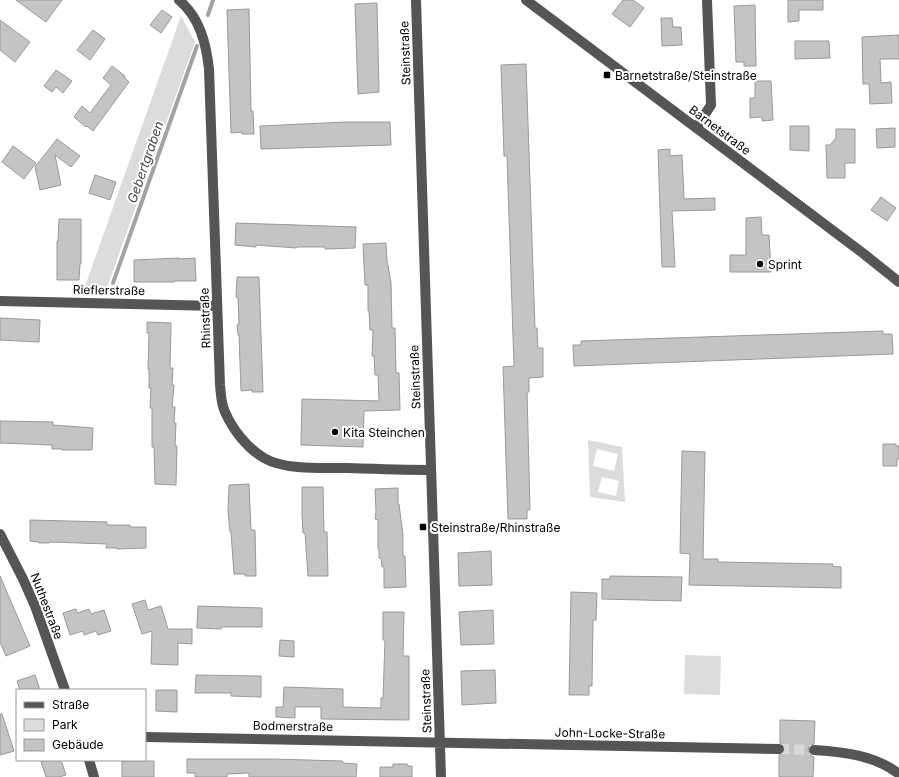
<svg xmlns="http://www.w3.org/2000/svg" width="899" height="777" font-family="Inter,sans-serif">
	<rect width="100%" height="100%" fill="#fff"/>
	<path fill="#dcdcdc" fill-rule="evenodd" d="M181 16 195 42 105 293 83 292Z
		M588 440 622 447 625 502 590 497ZM597 449 618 454 614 471 593 466ZM602 477 619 481 616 496 598 492Z
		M685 655 721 656 720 695 684 694Z"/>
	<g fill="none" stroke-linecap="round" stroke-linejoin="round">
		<path stroke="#a3a3a3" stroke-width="4" d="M208 15 213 0
			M113 283 197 46"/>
	</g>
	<path fill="#c4c4c4" stroke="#999" d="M16 0H62L46 22Z
		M623 0H633L644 8 630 27 612 14Z
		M788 0H823V10H799V21L788 22Z
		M377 3 379 92 358 94 355 4Z
		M755 5 756 66H744V62H736L734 6Z
		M249 9 251 111H253L254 134H242V132L231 133 227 10Z
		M162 10 172 17 161 33 150 25Z
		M661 18H672L673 27H681L682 45 662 46Z
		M0 20 30 42 15 62 0 50Z
		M93 30 105 39 90 60 77 50Z
		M899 35V59H880L881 83 891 82 892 103 870 104 869 84H863L862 37Z
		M795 41H829L830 58 795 59Z
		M526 64 535 328H537L538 348H543V377L529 378V392H527L530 510H527V519H508L503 367 514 366 507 156H504L501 65Z
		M112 66 125 76 124 77 129 82 93 131 87 126 86 127 74 117 82 106 90 113 111 85 103 78Z
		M56 70 72 81 63 93 56 87 52 92 44 86Z
		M755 81H771L773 120 762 121V117L750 118V98H755Z
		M346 122H390L391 145 261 149 260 126Z
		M790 126H809V151L790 150Z
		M895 128V147L877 148 876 129Z
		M836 129H855V163H845V178H827L826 145H830L836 138Z
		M57 139 80 156 71 167 55 155 61 185 40 190 35 167Z
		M13 146 36 163 24 179 2 162Z
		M670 149V156L682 155 684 199 715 198V210L672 211 675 267H662L658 150Z
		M95 175 116 182 110 200 89 193Z
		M881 197 896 208 887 221 871 210Z
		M761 217 762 235H769L771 272H730V255H746V218Z
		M59 219H81V264H80L79 280H57V241H58Z
		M236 223 356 227 355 248 325 249V247H297L296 248 256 245V247L235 245Z
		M386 243 387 260 391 283 392 328H395L396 373H399L400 410 364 411 363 447 301 445 302 399 379 401 378 375H375L374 356H372L373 330H370L369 310 368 311V285H365L363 244Z
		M179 258V259L195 258 196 281H174V282H134V260Z
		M237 277H259L263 392H252V390L241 391 239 335H238L237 325 239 324 238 297H236Z
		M0 318 40 320 39 342 0 340Z
		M147 322 171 323 170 368H173L172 385H174L172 407H175L174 423H176L175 446H177L176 485 155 484 154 447H152V408H150L151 388H149V369H148L149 333H147Z
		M883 331V334H892L893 354 574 366 573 345H581V341Z
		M0 421 53 422V425L93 428 92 450H62V449H52V445L0 443Z
		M883 444H896V446H899V459H897V466H883Z
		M682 451 705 452 703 559H718V562L833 564 832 566 841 567V588L689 585 690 554 680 553Z
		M249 484 251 530H255L256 576H245V574H234L231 532H230L228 512 229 485Z
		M302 487H323L324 532H327L328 576H308L305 533H303L302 514Z
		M398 488V504H399L403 535V556H405L406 587 384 588V567H382L381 558H379V549H378V520L375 519 376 511 375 489Z
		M30 520 107 522V525H130V527H146V548L117 549V548H106L107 544 50 542 49 543H39V542L30 541Z
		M491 551 492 585 459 586 458 553Z
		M0 576 30 646 6 656 0 642Z
		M610 576 682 577 681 601 602 599V579H610Z
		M571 592 597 593 596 620H593L592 686H589V695H569Z
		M145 600 148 610 161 606 168 629H192V644L178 643V665L151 664 152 631 142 634 132 604Z
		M198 606 262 608V627H221V629L197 628Z
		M76 609 77 613 89 609 91 614 104 610 111 631 98 635 96 631 84 635 83 631 70 635 63 613Z
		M493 610 494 644 461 645 459 612Z
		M383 612H404L403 656H409V720L321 719V707H295V718L276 717V707H283L284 687 343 689V707L381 708V698H383L385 640H383Z
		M280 640 294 641V657L279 656Z
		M495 670 496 703 462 705 461 671Z
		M35 675 40 690H20L17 681Z
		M196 675 261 676V697L231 696V693H195Z
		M156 690H177V712L156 711Z
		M0 714H2L14 751 0 755Z
		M780 720 815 721 814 744 809 746 808 750 810 755 814 757 813 777H779V755L784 753 785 749 784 746 780 743Z
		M187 759H272L342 761 343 763 357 764 356 777H249V773L227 774V777H195V773H187Z
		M48 760H61L66 775 59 777H46L41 762Z
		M122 761H154V777H122Z
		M393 764H407L408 766H412V777H380V767H393Z"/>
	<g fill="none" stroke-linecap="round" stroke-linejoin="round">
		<path stroke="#d9d9d9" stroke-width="10" stroke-dasharray="10 5" stroke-linecap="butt" d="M779 749 814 750"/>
		<path stroke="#555" stroke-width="10" d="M179 0C200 18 206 43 209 69L220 385C221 394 221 404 225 412 233 430 247 448 264 458 284 470 322 468 345 468 374 469 402 470 431 470
			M416 0 441 777
			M526 0 864 254 899 282
			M696 128 711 105 707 0
			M0 301 217 306
			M0 534 23 579 35 606 65 690
			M145 737 779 749
			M814 750C843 752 875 755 899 774
			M89 760 94 777"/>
	</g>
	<g fill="#000" stroke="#fff" stroke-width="1.5">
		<rect x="603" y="71" width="8" height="8" rx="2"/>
		<circle cx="760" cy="264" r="4"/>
		<circle cx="335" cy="432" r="4"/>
		<rect x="419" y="523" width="8" height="8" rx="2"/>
	</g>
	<g text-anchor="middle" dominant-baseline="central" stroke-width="4" stroke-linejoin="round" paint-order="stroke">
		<g font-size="12" fill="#000" stroke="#fff">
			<text transform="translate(405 53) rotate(-92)">Steinstraße</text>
			<text transform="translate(720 130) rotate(37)">Barnetstraße</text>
			<text transform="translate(109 290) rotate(1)">Rieflerstraße</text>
			<text transform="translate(205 318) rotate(-92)">Rhinstraße</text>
			<text transform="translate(415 377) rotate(-92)">Steinstraße</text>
			<text transform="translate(47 606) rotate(69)">Nuthestraße</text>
			<text transform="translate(426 701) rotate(-92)">Steinstraße</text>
			<text transform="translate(293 726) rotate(1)">Bodmerstraße</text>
			<text transform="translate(610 733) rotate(1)">John-Locke-Straße</text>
		</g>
		<g font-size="12" fill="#000" stroke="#fff" text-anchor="start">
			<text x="615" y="75">Barnetstraße/Steinstraße</text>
			<text x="768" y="264">Sprint</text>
			<text x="343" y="432">Kita Steinchen</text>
			<text x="431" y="527">Steinstraße/Rhinstraße</text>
		</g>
		<g font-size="13" font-style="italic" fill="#444" stroke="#fff">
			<text transform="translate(145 162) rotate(-71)">Gebertgraben</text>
		</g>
	</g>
	<rect x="16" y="689" width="130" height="72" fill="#ffffff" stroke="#999999"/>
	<rect x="24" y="702" width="20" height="6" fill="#555555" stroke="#999999"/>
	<text x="52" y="709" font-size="12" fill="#000000">Straße</text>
	<rect x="24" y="719" width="20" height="12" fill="#dcdcdc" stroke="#999999"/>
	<text x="52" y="729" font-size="12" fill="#000000">Park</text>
	<rect x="24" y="739" width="20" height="12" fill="#c4c4c4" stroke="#999999"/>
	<text x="52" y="749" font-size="12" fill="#000000">Gebäude</text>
</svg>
